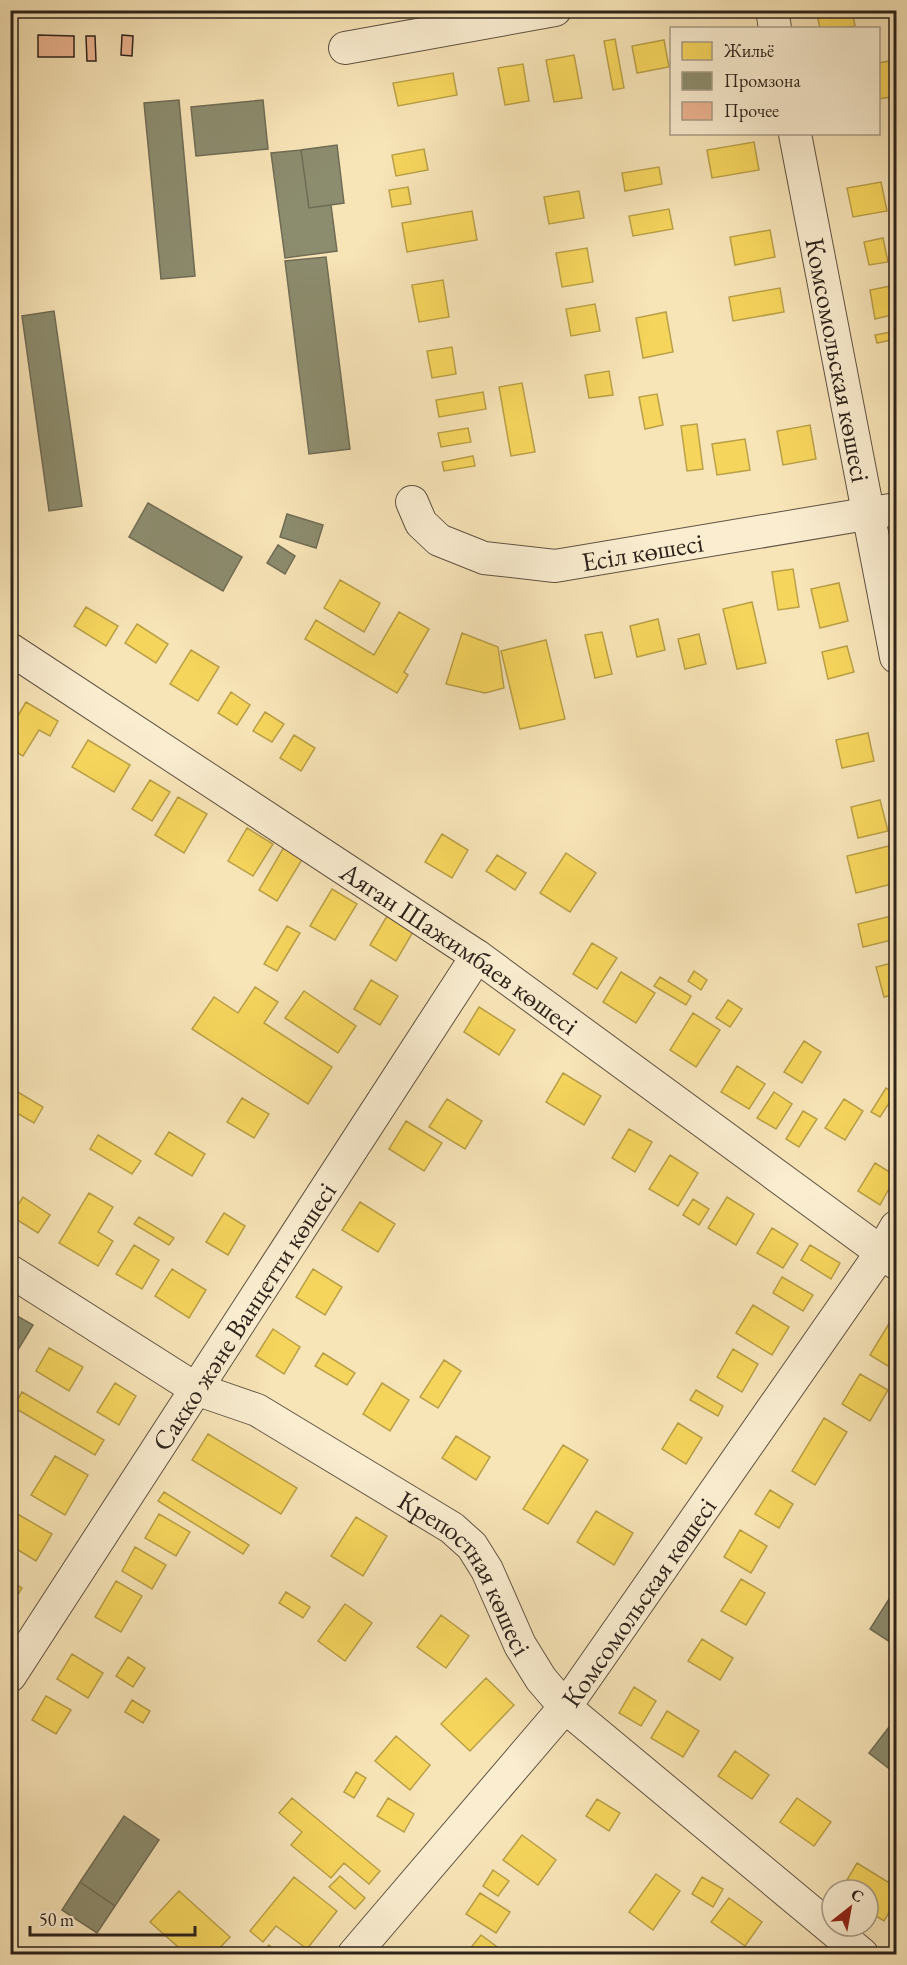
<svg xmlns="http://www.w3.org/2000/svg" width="907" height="1965" font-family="'EB Garamond',serif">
	<rect width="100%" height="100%" fill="#f7e4b7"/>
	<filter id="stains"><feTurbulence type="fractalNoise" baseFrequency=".00333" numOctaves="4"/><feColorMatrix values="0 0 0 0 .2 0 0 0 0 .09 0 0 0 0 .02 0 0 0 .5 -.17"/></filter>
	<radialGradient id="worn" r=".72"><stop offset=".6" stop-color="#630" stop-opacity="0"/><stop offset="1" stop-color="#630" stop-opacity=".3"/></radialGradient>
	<path fill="#f6d55c" stroke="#baa048" stroke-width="1.5" d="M816 10H852L855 26 842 28H820Z
		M615 39 624 88 613 90 604 41Z
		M664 40 669 67 637 73 632 46Z
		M574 55 582 98 554 102 546 60Z
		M896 60V96L878 99V63Z
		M523 64 529 101 505 105 498 68Z
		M453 73 457 95 398 106 393 83Z
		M754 142 759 170 712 178 707 150Z
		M424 149 428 170 396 176 392 155Z
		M659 167 662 184 625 191 622 173Z
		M881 182 887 211 853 217 847 188Z
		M408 187 411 204 392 207 389 190Z
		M579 191 584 218 549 224 544 197Z
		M669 209 673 229 633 236 629 216Z
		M472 211 477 240 407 252 402 223Z
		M770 230 775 257 735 265 730 237Z
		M883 238 888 262 869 265 864 242Z
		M587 248 593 282 562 287 556 253Z
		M443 280 449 317 419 322 412 285Z
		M896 285V314L875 319 870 290Z
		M780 288 784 312 733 321 729 297Z
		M595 304 600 331 571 336 566 309Z
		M666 312 673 352 643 358 636 318Z
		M896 331V339L877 343 875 335Z
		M452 347 456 374 432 378 427 351Z
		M609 371 613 395 589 398 585 375Z
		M522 383 535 452 511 456 499 387Z
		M483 392 486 409 439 417 436 400Z
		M657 394 663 425 645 429 639 397Z
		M697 424 703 469 687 471 681 426Z
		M810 425 816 459 783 465 777 431Z
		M896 427V457L891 428Z
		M468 428 471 442 441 447 438 433Z
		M745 439 750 470 717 475 712 444Z
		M473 456 475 466 444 471 442 462Z
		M793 569 799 607 778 610 772 572Z
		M340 580 380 603 364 632 324 608Z
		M839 583 848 621 820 628 811 589Z
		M752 602 766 663 737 669 723 609Z
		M86 607 118 626 106 646 74 626Z
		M399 612 429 629 404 672 408 675 397 693 305 639 316 620 374 655Z
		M658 619 665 650 637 657 630 626Z
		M137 624 168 644 156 663 125 643Z
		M602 632 612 674 595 678 585 635Z
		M462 633 498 647 504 688 485 693 446 684Z
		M699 634 706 664 685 669 678 639Z
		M546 640 565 719 520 729 501 651Z
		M847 646 854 672 828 679 822 652Z
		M191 650 219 667 198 701 170 684Z
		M231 692 250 705 237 725 218 713Z
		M26 702 58 721 50 736 39 730 23 756 13 750 18 741 10 737V729Z
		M265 712 284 724 272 742 253 731Z
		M868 733 874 761 842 768 836 740Z
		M294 735 315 748 301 771 280 758Z
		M88 740 130 765 114 792 72 767Z
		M150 780 170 792 152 821 132 809Z
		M178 797 207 814 184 853 155 835Z
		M880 800 888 831 858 838 851 807Z
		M247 828 273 844 253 876 228 861Z
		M442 834 468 850 452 878 425 862Z
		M889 846 896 875V883L856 893 847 856Z
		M284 847 303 858 277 901 259 890Z
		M566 853 596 873 570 912 540 893Z
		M497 855 526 873 515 890 486 871Z
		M332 889 357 904 335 940 310 926Z
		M896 915V939L863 947 858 924Z
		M387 916 413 932 396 961 370 945Z
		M287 926 300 933 277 971 264 964Z
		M592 943 617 958 597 989 573 974Z
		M896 962V994L884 997 876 967Z
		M694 971 707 980 701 990 688 981Z
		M621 972 655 993 636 1023 603 1002Z
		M660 977 691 996 686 1005 654 986Z
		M371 980 398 996 380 1025 354 1009Z
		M255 987 278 1002 264 1023 332 1067 308 1104 192 1029 214 997 238 1013Z
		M304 991 356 1026 338 1053 285 1018Z
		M728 1000 742 1009 730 1027 716 1018Z
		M479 1007 515 1030 499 1055 464 1032Z
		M693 1013 720 1030 696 1067 670 1050Z
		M804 1041 821 1052 802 1083 784 1072Z
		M737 1066 765 1084 749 1109 721 1092Z
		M563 1073 601 1096 584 1125 546 1102Z
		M886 1088 895 1094 880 1117 871 1112Z
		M16 1091 43 1107 34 1123 10 1109V1101Z
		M774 1092 792 1104 776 1129 757 1118Z
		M242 1098 269 1114 254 1138 227 1122Z
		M447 1099 482 1121 465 1149 429 1127Z
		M844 1099 863 1111 845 1140 825 1128Z
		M803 1111 817 1119 799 1147 786 1139Z
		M406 1121 442 1143 424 1171 389 1149Z
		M629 1129 652 1142 635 1172 612 1158Z
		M169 1132 205 1154 192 1176 155 1154Z
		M98 1135 141 1161 132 1174 90 1149Z
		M670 1155 698 1173 678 1206 649 1189Z
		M875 1163 896 1176 880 1205 858 1191Z
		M89 1193 113 1207 98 1232 113 1241 98 1266 59 1243Z
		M23 1197 50 1215 38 1233 11 1216Z
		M727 1197 754 1214 736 1245 708 1228Z
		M693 1199 709 1209 699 1225 683 1215Z
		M360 1202 395 1224 378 1252 342 1230Z
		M224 1213 245 1226 228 1255 206 1242Z
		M139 1217 174 1238 169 1245 134 1224Z
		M772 1228 798 1244 783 1268 757 1253Z
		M134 1245 159 1260 142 1289 116 1274Z
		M810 1245 840 1263 831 1279 801 1260Z
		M172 1269 206 1290 189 1318 155 1296Z
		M313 1269 342 1287 325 1315 296 1297Z
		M782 1277 813 1295 803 1311 773 1293Z
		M753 1305 789 1327 772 1355 736 1333Z
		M896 1312V1371L870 1355Z
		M273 1329 300 1347 284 1374 256 1356Z
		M49 1348 83 1367 69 1391 36 1371Z
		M733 1349 758 1364 742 1392 717 1377Z
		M323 1353 355 1373 347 1385 315 1366Z
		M444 1360 461 1371 438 1408 420 1397Z
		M860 1374 888 1390 870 1421 842 1404Z
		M115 1383 136 1396 119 1425 97 1412Z
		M382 1383 409 1400 390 1431 363 1414Z
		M696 1390 723 1406 718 1416 690 1400Z
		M22 1392 104 1440 95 1455 13 1407Z
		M824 1418 847 1432 815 1485 792 1471Z
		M678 1423 702 1438 686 1464 662 1449Z
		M208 1434 297 1488 281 1514 192 1460Z
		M456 1436 490 1457 476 1480 442 1458Z
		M563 1445 588 1460 548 1524 523 1509Z
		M55 1456 88 1475 65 1515 31 1495Z
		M770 1490 793 1504 779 1528 755 1514Z
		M164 1492 249 1545 243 1554 158 1501Z
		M596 1511 633 1533 614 1565 577 1542Z
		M14 1512 52 1534 36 1561 10 1545V1517Z
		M159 1514 190 1532 176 1556 145 1538Z
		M356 1517 387 1536 363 1576 331 1556Z
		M740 1530 767 1546 751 1573 724 1557Z
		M135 1547 166 1565 152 1589 122 1571Z
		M741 1579 765 1593 746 1625 721 1611Z
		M10 1581 22 1588 10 1607Z
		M116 1581 142 1596 121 1632 95 1617Z
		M286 1592 310 1607 303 1618 279 1603Z
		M345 1604 372 1623 345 1661 318 1641Z
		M441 1615 469 1636 446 1668 417 1647Z
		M702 1639 733 1658 720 1680 688 1661Z
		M72 1654 103 1673 88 1698 57 1679Z
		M128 1657 145 1668 133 1687 116 1676Z
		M486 1678 514 1705 470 1751 441 1724Z
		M634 1687 656 1701 641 1726 619 1713Z
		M46 1696 71 1710 56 1734 32 1720Z
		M132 1700 150 1711 143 1723 125 1712Z
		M667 1711 699 1731 683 1757 651 1738Z
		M396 1736 430 1765 410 1790 375 1761Z
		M735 1751 769 1775 752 1799 718 1776Z
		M356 1772 366 1778 354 1798 344 1792Z
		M292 1798 380 1871 369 1884 344 1863 331 1878 291 1845 302 1832 279 1813Z
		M388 1798 414 1814 404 1832 377 1816Z
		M797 1798 831 1822 814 1846 780 1822Z
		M597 1799 620 1813 609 1831 586 1816Z
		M522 1835 556 1860 538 1885 503 1860Z
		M857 1863 896 1887V1900L884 1921 868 1911V1890H841Z
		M493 1870 509 1881 498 1896 483 1886Z
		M656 1874 680 1891 653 1930 629 1912Z
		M340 1876 365 1898 355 1909 329 1887Z
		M294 1877 337 1911 307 1949 276 1926 263 1942 250 1931Z
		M702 1877 723 1889 713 1907 692 1894Z
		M179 1891 230 1937 214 1954H210L206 1950 202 1954H186L150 1922Z
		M480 1893 510 1912 496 1933 466 1914Z
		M729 1898 762 1922 745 1946 711 1922Z
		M481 1935 507 1954H475L469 1950Z
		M269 1945 279 1954H261Z"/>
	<path fill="#8c8c6e" stroke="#706c55" stroke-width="1.5" d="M179 100 195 276 161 279 144 103Z
		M263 100 268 149 196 156 191 107Z
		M337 145 344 203 309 208 301 150Z
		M301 150 309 208 331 205 337 251 285 258 271 153Z
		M326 257 350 449 309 454 285 261Z
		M54 311 82 506 49 511 22 316Z
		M148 503 242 557 223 591 129 537Z
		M287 514 323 525 316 548 280 537Z
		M278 545 295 556 285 574 267 563Z
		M10 1312 33 1325 10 1363Z
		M896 1588V1632L890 1642 870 1629Z
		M896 1718V1774L869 1753Z
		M124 1816 159 1840 115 1906 80 1882Z
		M80 1882 115 1906 97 1933 62 1910Z"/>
	<path fill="#edb490" stroke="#2d231b" stroke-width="1.5" d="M38 35 74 36V57H38Z
		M122 35 133 36 132 56 121 55Z
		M86 36H95L96 61H87Z"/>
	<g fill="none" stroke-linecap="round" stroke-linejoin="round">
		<defs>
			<g id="minor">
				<path d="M772 10 775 28"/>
				<path d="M345 48 555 10"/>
				<path id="s1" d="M795 134 896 657"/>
				<path id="s2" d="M412 502 421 523 439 540 484 558 555 566 896 509"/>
				<path id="s3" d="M10 649 477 956 896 1263"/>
				<path id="s4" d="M10 1271 196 1389 257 1410 452 1528 472 1546 487 1570 520 1645 541 1679 565 1707 862 1954"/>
				<path id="s5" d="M10 1676 477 956"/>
				<path id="s6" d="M354 1954 565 1707 881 1253 896 1227"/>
			</g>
		</defs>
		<use href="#minor" stroke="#605342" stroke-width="34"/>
		<use href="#minor" stroke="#faedd0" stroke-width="32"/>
	</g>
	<g text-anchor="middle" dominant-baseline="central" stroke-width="6" stroke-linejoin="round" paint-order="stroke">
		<g font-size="27" fill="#2d231b" stroke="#faedd0">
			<text stroke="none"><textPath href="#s1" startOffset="230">Комсомольская көшесі</textPath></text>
			<text stroke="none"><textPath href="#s2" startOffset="256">Есіл көшесі</textPath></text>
			<text stroke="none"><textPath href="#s3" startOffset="540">Аяган Шажимбаев көшесі</textPath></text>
			<text stroke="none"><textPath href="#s5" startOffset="429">Сакко және Ванцетти көшесі</textPath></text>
			<text stroke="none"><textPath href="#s4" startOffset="556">Крепостная көшесі</textPath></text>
			<text stroke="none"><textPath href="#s6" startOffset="453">Комсомольская көшесі</textPath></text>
		</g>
	</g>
	<rect width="907" height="1965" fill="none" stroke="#f7e4b7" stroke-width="36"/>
	<rect x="12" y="12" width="883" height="1941" fill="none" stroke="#2d231b" stroke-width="3"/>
	<rect x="18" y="18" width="871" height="1929" fill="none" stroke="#2d231b" stroke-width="1.5"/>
	<rect x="670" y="27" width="210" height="108" fill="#faedd0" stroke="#a89c88" stroke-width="1.5"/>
	<rect x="682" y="42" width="30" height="18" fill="#f6d55c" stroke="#a89c88" stroke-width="1.5"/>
	<text x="724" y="57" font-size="18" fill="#2d231b">Жильё</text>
	<rect x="682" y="72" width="30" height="18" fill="#8c8c6e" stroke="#a89c88" stroke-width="1.5"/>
	<text x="724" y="87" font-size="18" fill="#2d231b">Промзона</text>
	<rect x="682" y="102" width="30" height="18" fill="#edb490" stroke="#a89c88" stroke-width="1.5"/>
	<text x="724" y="117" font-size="18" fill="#2d231b">Прочее</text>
	<g transform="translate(850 1908) rotate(31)"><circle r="28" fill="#faedd0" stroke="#a89c88" stroke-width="1.5"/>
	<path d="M0-4.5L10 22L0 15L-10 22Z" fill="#8f2418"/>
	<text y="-9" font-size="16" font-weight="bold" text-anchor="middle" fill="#2d231b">С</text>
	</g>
	<path d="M30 1926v9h165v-9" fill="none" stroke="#2d231b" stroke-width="3"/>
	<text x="39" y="1926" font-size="18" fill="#2d231b" stroke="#faedd0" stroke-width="4.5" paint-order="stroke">50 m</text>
	<rect width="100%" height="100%" filter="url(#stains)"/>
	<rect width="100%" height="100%" fill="url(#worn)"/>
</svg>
